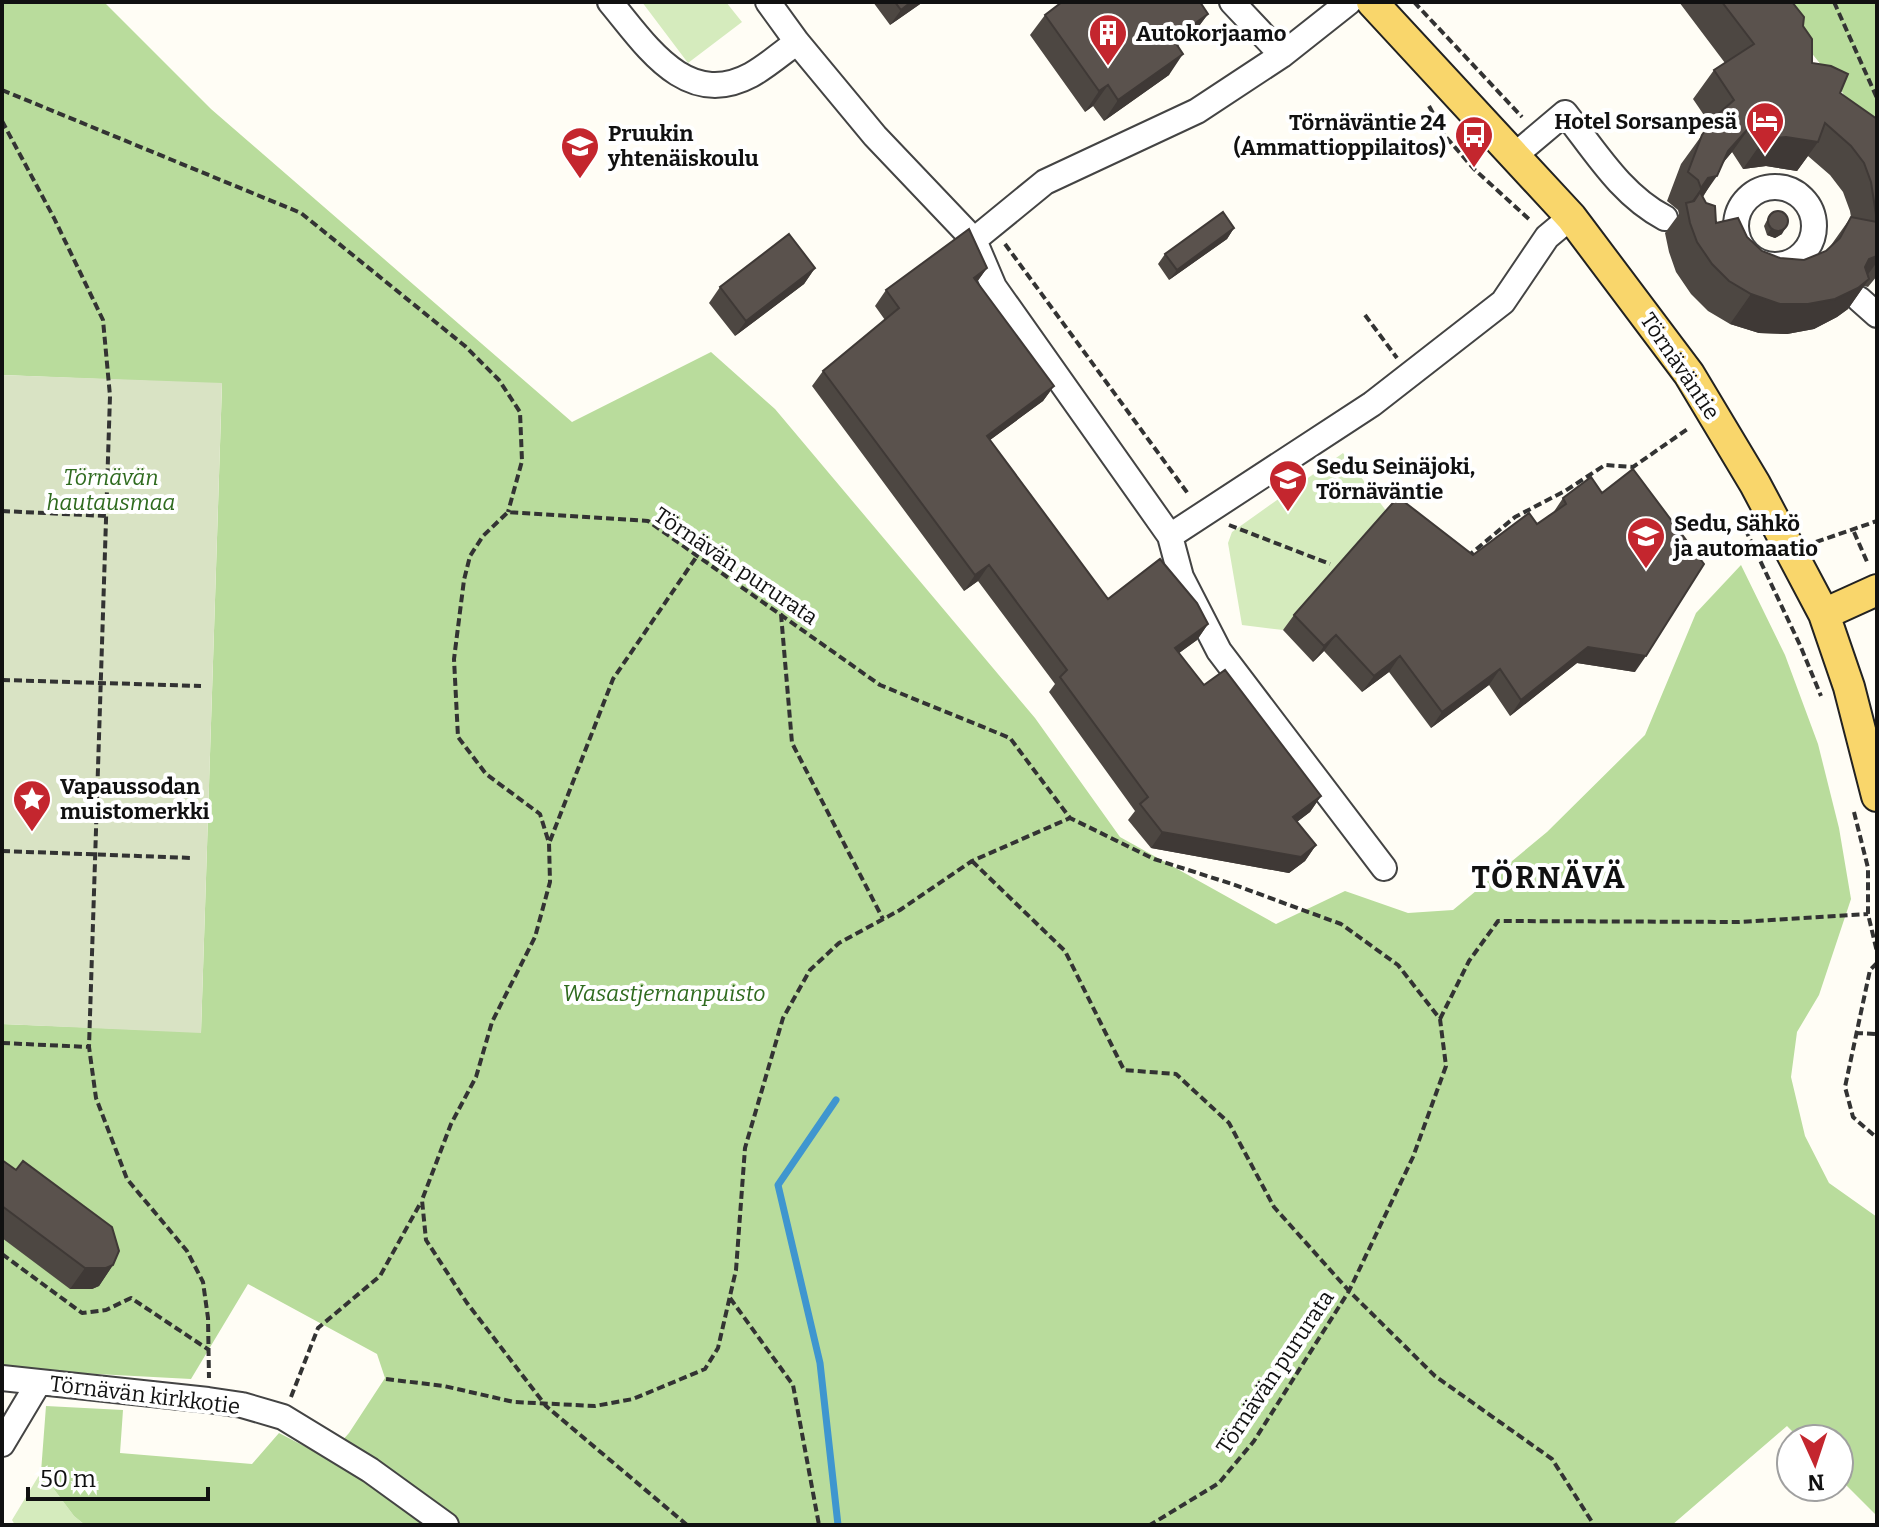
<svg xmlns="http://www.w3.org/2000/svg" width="1879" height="1527" font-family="Bitter,serif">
	<rect width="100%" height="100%" fill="#fffdf5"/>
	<path fill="#d5ebbd" d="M642 2H726L742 22 688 63Z
		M1343 453 1387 512 1283 630 1242 625 1228 543 1232 532Z
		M41 1472 74 1516 85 1525H15L12 1520Z"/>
	<path fill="#b9dc9c" d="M2 2H104L211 109 572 422 711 352 775 409 1035 718 1120 837 1276 924 1345 891 1408 913 1453 910 1547 832 1645 735 1696 613 1741 565 1785 655 1818 744 1839 828 1851 899 1819 995 1797 1032 1791 1077 1805 1136 1829 1183 1877 1217V1516L1839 1478V1439H1800L1787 1426 1672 1525H85L74 1516 41 1472 46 1406 123 1410 120 1453 252 1464 279 1433 327 1458 349 1433 385 1378 377 1354 248 1284 191 1379 2 1369V1024L201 1032 222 384 2 375Z
		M1771 2H1877V150L1841 90Z"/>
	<path fill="#d9e3c4" d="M2 375 222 383 201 1033 2 1024Z"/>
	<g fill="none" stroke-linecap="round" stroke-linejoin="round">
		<path stroke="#3f96cf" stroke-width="7" d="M836 1100 778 1185 820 1363 838 1525"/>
		<defs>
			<path id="minor" d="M610 2C646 45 686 110 751 75 767 66 782 53 797 42
				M768 2 797 42 875 136 974 240 994 287 1170 536 1372 404 1503 302 1547 237 1571 217
				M1232 2 1282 55
				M1514 156 1565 113C1595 151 1621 195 1665 218
				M1736 226a39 39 0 1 1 78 0a39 39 0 1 1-78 0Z
				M974 240 1045 182 1197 111 1282 55 1349 2
				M1859 299 1877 315
				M1170 536 1181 577 1219 651 1384 868
				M2 1378 208 1400 242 1405 283 1417 370 1470 446 1525
				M2 1444 39 1382"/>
			<path id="major" d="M1372 2 1571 217 1689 374 1755 484 1824 614 1849 687 1877 796
				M1824 614 1877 590"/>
		</defs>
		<use href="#minor" stroke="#444" stroke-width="28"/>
		<use href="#major" stroke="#222" stroke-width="34"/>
		<path stroke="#333" stroke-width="4" stroke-dasharray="8 4" stroke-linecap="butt" d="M1414 2 1522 117
			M1834 2 1877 98
			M2 90 301 213 465 346 499 380 520 412 522 461 508 512
			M1429 106 1446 137 1474 169 1531 221
			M2 121 54 218 103 320 110 396 89 1047 96 1098 127 1179 187 1251 203 1282 208 1318 209 1378
			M1005 244 1189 495
			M1365 315 1397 358
			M2 511 106 516
			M1740 518 1800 645 1821 696
			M1229 525 1330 564
			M1854 532 1868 564
			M1816 542 1877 521
			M1467 557 1515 517 1565 491 1605 465 1633 467 1689 428
			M781 614 792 743 883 919
			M2 680 201 686
			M1854 812 1868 868V914L1877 952
			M550 841 613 679 697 556
			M2 851 193 858
			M972 861 1065 951 1124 1070 1176 1074 1229 1123 1274 1207 1349 1291 1435 1376 1552 1459 1594 1525
			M1877 963 1870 970 1845 1087 1853 1117 1877 1138
			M1440 1019 1469 961 1498 921 1738 922 1868 914
			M1855 1033 1877 1034
			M2 1043 89 1047
			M2 1254 82 1313 106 1310 131 1298 209 1350
			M730 1298 793 1385 819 1525
			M386 1379 444 1386 514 1402 595 1406 633 1399 705 1369 718 1348 736 1270 745 1148 783 1018 810 970 839 943 900 910 972 861 1070 818
			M291 1397 318 1328 380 1276 421 1202
			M687 1525 546 1406 467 1303 426 1240 422 1200 451 1124 476 1077 492 1022 535 937 550 882 549 843 540 814 486 774 458 737 454 659 464 580 470 556 483 536 508 512 648 521 880 685 1010 738 1070 818 1154 859 1232 884 1341 924 1398 965 1440 1019 1446 1066 1413 1157 1349 1291 1254 1441 1219 1483 1150 1525"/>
		<use href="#minor" stroke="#fff" stroke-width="24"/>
		<use href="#major" stroke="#f9d66b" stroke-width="30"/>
	</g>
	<path fill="#4d4742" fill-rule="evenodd" d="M873 2H923L890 25Z
		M1679 2H1792L1803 26 1812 63 1840 93 1877 119V276L1868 287 1864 286 1848 309 1837 317 1814 329 1787 334 1759 333 1730 324 1708 311 1691 294 1676 272 1669 252 1665 233 1679 214 1678 210 1667 201 1681 164 1710 124 1693 99 1714 70 1725 63ZM1732 152 1743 169 1766 166 1797 171 1808 156 1830 175 1843 192 1850 211 1851 217 1829 248 1826 251 1804 260 1780 258 1762 251 1747 237 1716 223 1703 197 1723 163Z
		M1208 14 1193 34 1178 46 1169 75 1104 121 1093 106 1085 112 1030 35 1045 15Z
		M1770 214 1782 234 1775 238 1767 235 1764 226Z
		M1234 228 1227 239 1169 280 1158 264 1165 254Z
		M815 268 804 284 735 336 709 303 720 287Z
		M987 268 977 282 1054 386 1043 401 990 440 1108 599 1208 624 1197 640 1179 653 1204 685 1321 796 1310 812 1297 822 1316 845 1305 861 1289 873 1151 848 1128 820 1135 811 1049 692 1055 684 978 581 964 591 812 386 823 371 885 320 875 306 886 290Z
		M1591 477 1635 672 1577 663 1510 716 1489 685 1431 728 1389 672 1362 692 1324 651 1313 662 1283 630 1294 615 1473 555 1537 524 1553 513 1563 498Z
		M2 1160 113 1265 99 1286 92 1289H70L2 1238Z"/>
	<path fill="#3f3936" d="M911 2H923L890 25 901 10Z
		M1208 14 1193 34 1158 59 1173 39Z
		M1183 54 1169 75 1104 121 1118 100Z
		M1108 85 1093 106 1085 112 1099 91Z
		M1753 123 1732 152 1710 178 1717 176 1696 206 1687 208 1728 151Z
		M1786 137 1818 142 1797 171 1766 166 1743 169 1764 139Z
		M1234 228 1227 239 1169 280 1177 270Z
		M1771 229H1785L1782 234 1775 238 1767 235Z
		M1877 256V262L1861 284 1848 289 1869 259Z
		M815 268 804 284 735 336 746 321Z
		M987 268 976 283 974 278Z
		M1869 279 1848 309 1837 317 1814 329 1787 334 1759 333 1730 324 1751 294Z
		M1054 386 1043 401 975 451 987 436Z
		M989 565 978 581 964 591 975 575Z
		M1208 624 1197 640 1164 664 1175 648Z
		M1336 635 1324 651 1313 662 1324 646Z
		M1588 647 1646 656 1635 672 1577 663 1510 716 1521 700Z
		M1400 656 1389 672 1362 692 1374 676Z
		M1500 669 1489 685 1431 728 1442 712Z
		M1321 796 1310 812 1282 833 1293 817Z
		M1162 832 1316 845 1305 861 1289 873 1151 848Z
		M113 1265 99 1286 92 1289H70L85 1268Z"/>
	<path fill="#5a524d" stroke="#3f3936" stroke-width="2" d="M895 2H911L901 10Z
		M1062 2H1200L1208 14 1173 39 1183 54 1118 100 1108 85 1099 91 1045 15Z
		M1722 2H1792L1804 17 1803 26 1812 39V63L1831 66 1848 74 1840 93 1877 119V221L1871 182 1864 163 1851 146 1825 123 1818 142 1786 137 1764 139 1753 123 1728 151 1717 176 1708 178 1701 188 1698 180 1688 172 1702 135 1716 116 1734 100 1714 70 1754 44Z
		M1700 192 1706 203 1715 206 1716 223 1738 218 1747 237 1762 251 1780 258 1804 260 1826 251 1840 238 1851 217 1877 222V256L1869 259 1865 267 1869 279 1858 288 1835 299 1808 304H1780L1751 294 1729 281 1712 264 1697 242 1690 223 1686 203 1694 201Z
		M1768 221a10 10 0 1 1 20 0a10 10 0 1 1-20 0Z
		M1223 212 1234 228 1177 270 1165 254Z
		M969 229 987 268 974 278 1054 386 987 436 1108 599 1160 559 1197 603 1208 624 1175 648 1204 685 1225 670 1321 796 1293 817 1316 845 1301 857 1162 832 1140 804 1148 797 1060 677 1067 670 989 565 975 575 823 371 899 308 886 290Z
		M789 234 815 268 746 321 720 287Z
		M1633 469 1704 564 1646 656 1588 647 1521 700 1500 669 1442 712 1400 656 1374 676 1336 635 1324 646 1294 615 1398 497 1473 555 1529 513 1537 524 1566 504 1563 498 1591 477 1602 493Z
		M2 1160 16 1170 23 1161 112 1227 119 1251 113 1265 106 1268H85L2 1206Z"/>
	<defs>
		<symbol id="building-pin" viewBox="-11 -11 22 30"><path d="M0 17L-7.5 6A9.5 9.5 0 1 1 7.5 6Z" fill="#c4262e" stroke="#fff"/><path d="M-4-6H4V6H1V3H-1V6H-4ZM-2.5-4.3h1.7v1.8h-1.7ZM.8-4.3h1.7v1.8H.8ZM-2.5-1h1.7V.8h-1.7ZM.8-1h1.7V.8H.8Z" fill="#fff"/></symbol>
		<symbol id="hotel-pin" viewBox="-11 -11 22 30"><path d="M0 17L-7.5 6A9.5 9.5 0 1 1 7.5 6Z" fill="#c4262e" stroke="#fff"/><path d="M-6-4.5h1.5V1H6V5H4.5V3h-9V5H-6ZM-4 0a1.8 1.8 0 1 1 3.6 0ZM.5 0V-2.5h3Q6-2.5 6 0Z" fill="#fff"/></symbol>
		<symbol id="bus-pin" viewBox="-11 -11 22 30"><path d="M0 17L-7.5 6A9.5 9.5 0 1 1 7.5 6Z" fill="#c4262e" stroke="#fff"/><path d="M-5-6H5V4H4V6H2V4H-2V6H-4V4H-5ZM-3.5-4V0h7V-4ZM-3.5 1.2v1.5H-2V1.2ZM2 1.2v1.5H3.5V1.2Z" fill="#fff"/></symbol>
		<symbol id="school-pin" viewBox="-11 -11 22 30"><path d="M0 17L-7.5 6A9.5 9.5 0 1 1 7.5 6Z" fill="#c4262e" stroke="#fff"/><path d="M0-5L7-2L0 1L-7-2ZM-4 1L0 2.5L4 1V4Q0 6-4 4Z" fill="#fff"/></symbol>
		<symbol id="sight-pin" viewBox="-11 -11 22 30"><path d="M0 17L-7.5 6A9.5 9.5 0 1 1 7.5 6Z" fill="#c4262e" stroke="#fff"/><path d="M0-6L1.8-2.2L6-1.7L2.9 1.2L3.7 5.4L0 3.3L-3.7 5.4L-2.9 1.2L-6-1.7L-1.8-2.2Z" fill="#fff"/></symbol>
	</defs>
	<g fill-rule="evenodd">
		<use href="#building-pin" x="1086" y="11" width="44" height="60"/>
		<use href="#hotel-pin" x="1743" y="99" width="44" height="60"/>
		<use href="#bus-pin" x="1452" y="113" width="44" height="60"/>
		<use href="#school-pin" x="558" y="124" width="44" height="60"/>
		<use href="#school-pin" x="1266" y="457" width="44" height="60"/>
		<use href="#school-pin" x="1624" y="514" width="44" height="60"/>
		<use href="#sight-pin" x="10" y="777" width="44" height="60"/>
	</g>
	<g text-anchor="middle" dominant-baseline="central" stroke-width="8" stroke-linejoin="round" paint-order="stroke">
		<g font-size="22" font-weight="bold" fill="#111" stroke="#fff" text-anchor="start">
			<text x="1136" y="33">Autokorjaamo</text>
			<text x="1737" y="121" text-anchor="end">Hotel Sorsanpesä</text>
			<text x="1446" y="122" text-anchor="end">Törnäväntie 24<tspan x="1446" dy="25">(Ammattioppilaitos)</tspan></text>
			<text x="608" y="133">Pruukin<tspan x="608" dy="25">yhtenäiskoulu</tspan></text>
			<text x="1316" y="466">Sedu Seinäjoki,<tspan x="1316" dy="25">Törnäväntie</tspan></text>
			<text x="1674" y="523">Sedu, Sähkö<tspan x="1674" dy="25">ja automaatio</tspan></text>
			<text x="60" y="786">Vapaussodan<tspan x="60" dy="25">muistomerkki</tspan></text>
		</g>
		<g font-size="22" fill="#111" stroke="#fff">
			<text transform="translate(1680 366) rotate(56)">Törnäväntie</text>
			<text transform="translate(736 566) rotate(34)">Törnävän pururata</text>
			<text transform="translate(1275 1372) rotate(-56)">Törnävän pururata</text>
			<text transform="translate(145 1395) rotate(7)">Törnävän kirkkotie</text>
		</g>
		<g font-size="22" font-style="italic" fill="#2f6b1f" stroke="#fff">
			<text x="111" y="477">Törnävän<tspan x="111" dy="25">hautausmaa</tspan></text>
			<text x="664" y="993">Wasastjernanpuisto</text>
		</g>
		<g font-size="30" font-weight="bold" letter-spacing="2" fill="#111" stroke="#fff">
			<text x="1549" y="878">TÖRNÄVÄ</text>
		</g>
	</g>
	<rect width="1879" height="1527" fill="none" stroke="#111111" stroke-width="8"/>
	<g transform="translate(1815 1463) rotate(177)"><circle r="38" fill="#ffffff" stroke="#a0a0a0" stroke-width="2"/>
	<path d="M0-6L14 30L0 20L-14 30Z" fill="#c4262e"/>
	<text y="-12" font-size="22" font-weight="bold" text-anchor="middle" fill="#111111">N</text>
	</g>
	<path d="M28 1487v12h180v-12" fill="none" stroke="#111111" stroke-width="4"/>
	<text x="40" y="1487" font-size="24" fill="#111111" stroke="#ffffff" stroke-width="6" paint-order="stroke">50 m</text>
</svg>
